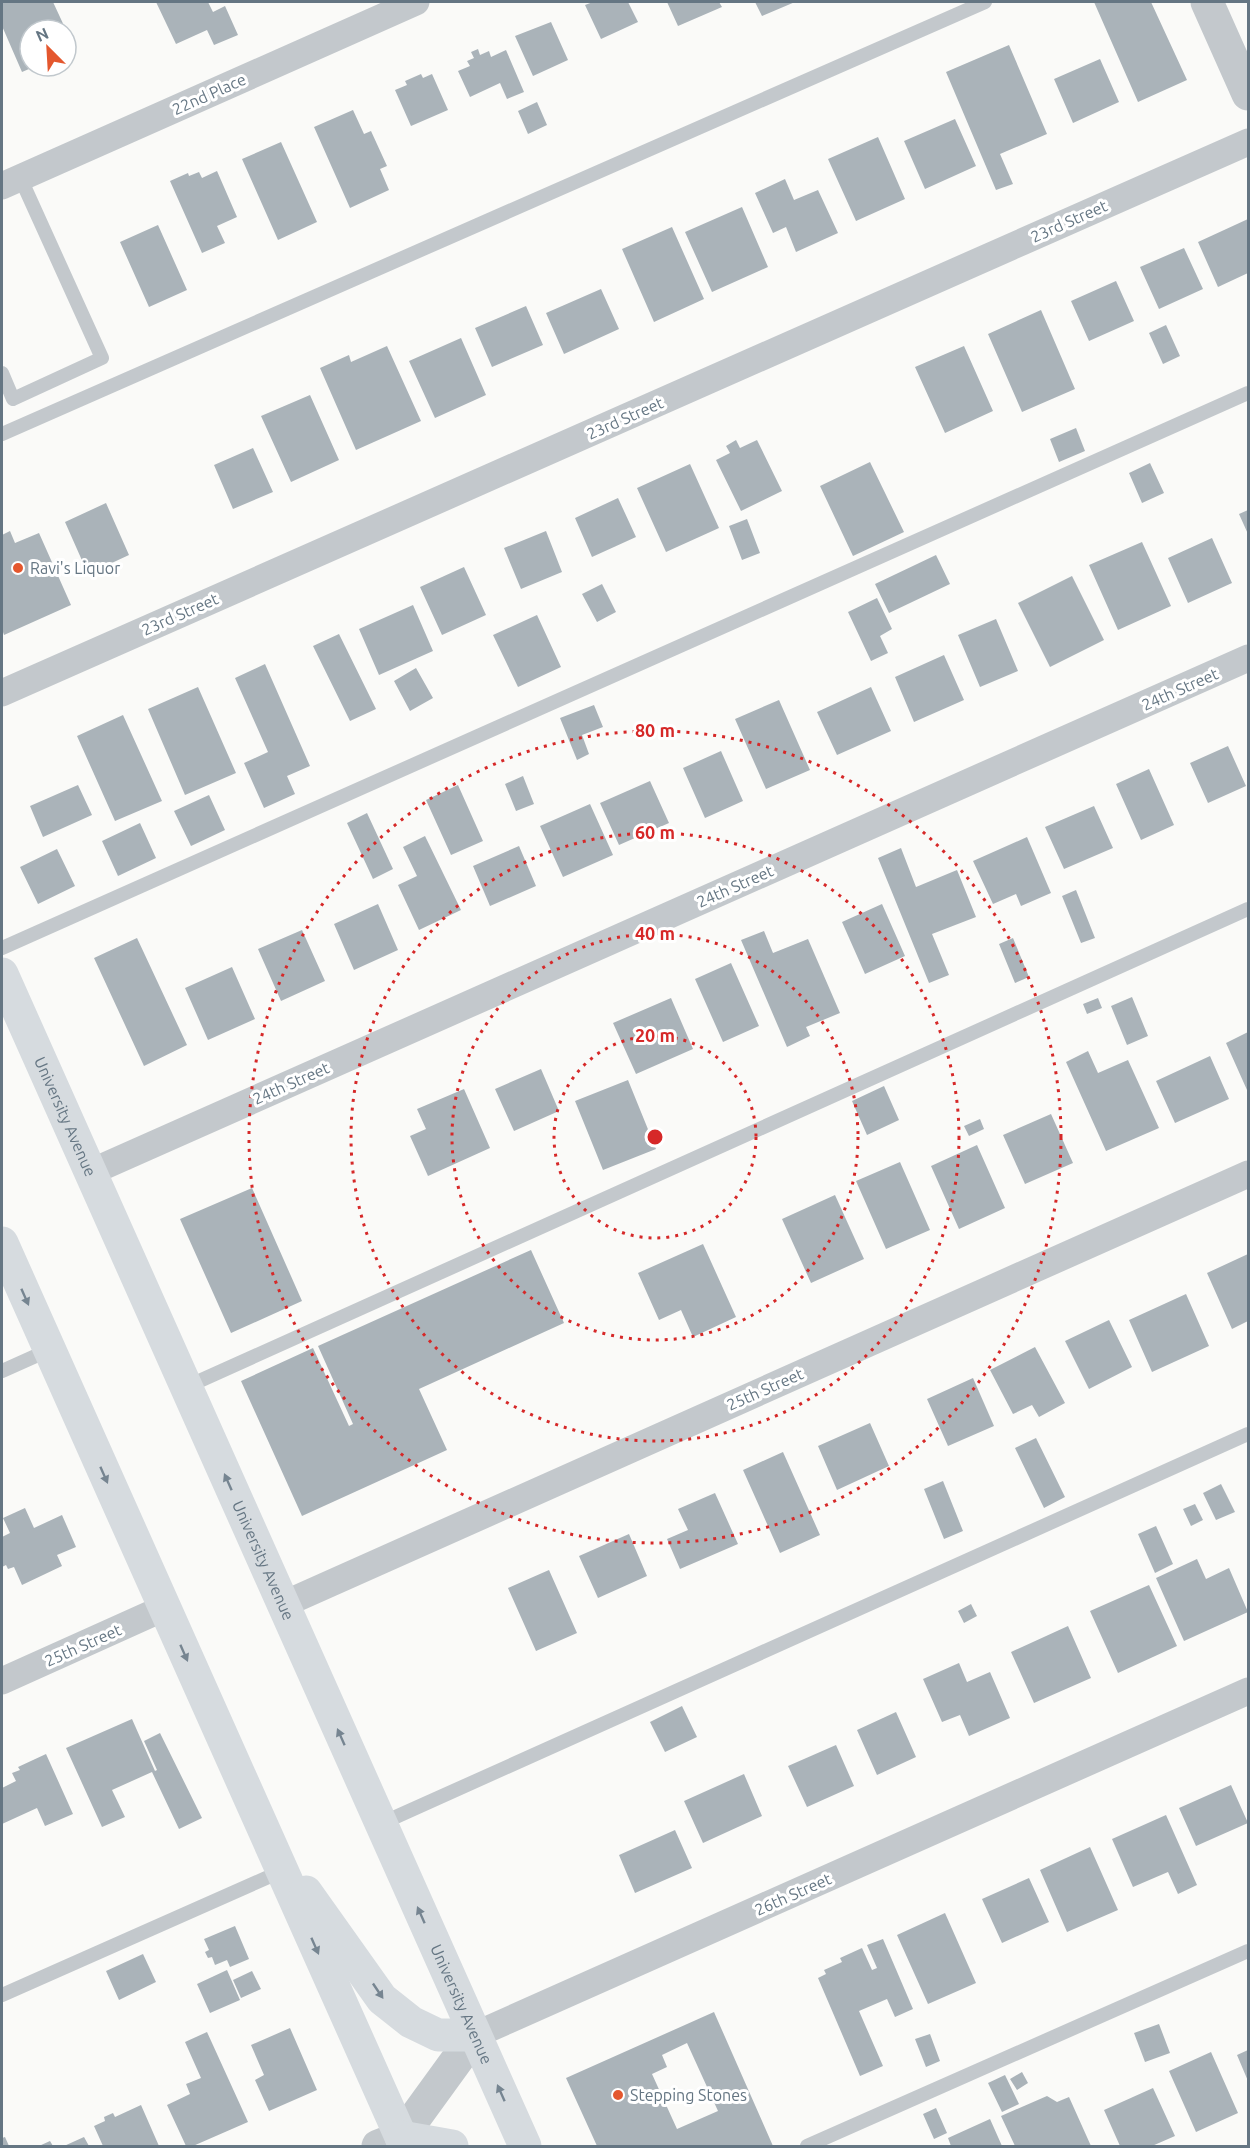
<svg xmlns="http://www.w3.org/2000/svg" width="1250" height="2148" font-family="Ubuntu,sans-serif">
	<rect width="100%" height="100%" fill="#fafaf8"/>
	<path fill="#aab3b9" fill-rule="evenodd" d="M2 2H53L66 30H30V66H36L22 72 2 26Z
		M156 2H208L213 12 225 6 238 35 214 45 207 30 176 44Z
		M593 2H628L638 22 601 39 585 5Z
		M667 2H719L722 7 678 26Z
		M755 2H795L762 16Z
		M1094 2H1151L1187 80 1138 102Z
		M551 22 568 60 533 76 515 36Z
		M66 31 74 49 66 53Z
		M1009 45 1047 134 1000 154 1013 184 996 190 946 72Z
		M478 49 480 55 489 51 491 57 506 50 524 92 507 99 500 83 470 97 458 71 470 66 467 61 474 58 471 52Z
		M1100 59 1119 102 1073 123 1054 79Z
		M421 74 423 78 432 74 448 110 411 126 395 90 407 85 405 81Z
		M537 102 547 125 528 134 518 111Z
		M353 110 364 134 371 131 387 166 380 169 389 190 350 208 314 127Z
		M955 119 976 166 925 189 904 141Z
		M878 137 905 199 856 221 828 159Z
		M281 142 317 222 278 240 242 159Z
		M217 171 237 217 217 226 225 243 202 253 170 181 188 173 189 176 199 172 202 178Z
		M785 179 794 200 818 190 838 233 796 252 786 227 773 233 755 193Z
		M742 207 768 267 712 292 685 232Z
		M1248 219V273L1218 287 1198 242Z
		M158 225 187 290 149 307 120 242Z
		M672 227 704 299 654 322 622 249Z
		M1184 248 1203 289 1159 309 1140 267Z
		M1116 281 1134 321 1089 341 1071 301Z
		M601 289 619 329 564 354 546 313Z
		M526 306 543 345 492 367 475 328Z
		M1041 310 1075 389 1022 412 988 334Z
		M1166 325 1180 356 1163 364 1149 333Z
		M461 338 486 395 435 418 409 361Z
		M387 346 421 421 356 450 320 368 349 355 351 362Z
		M964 346 993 411 945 433 915 367Z
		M310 395 339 460 291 482 261 416Z
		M1076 428 1085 451 1059 462 1050 439Z
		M736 440 740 448 757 440 782 491 741 511 716 460 730 453 726 446Z
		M253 448 273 492 233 509 214 465Z
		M870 462 904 532 853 556 820 486Z
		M1150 463 1164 493 1142 503 1129 473Z
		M690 464 719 528 666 552 637 488Z
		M618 498 636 537 592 557 575 518Z
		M106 503 129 555 88 574 65 522Z
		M1248 510V534L1239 514Z
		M747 519 760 553 742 560 729 526Z
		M10 531 15 543 39 533 71 605 4 635 2 629V535Z
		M546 531 562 572 521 589 504 548Z
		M1212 538 1232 583 1188 603 1168 558Z
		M1142 542 1171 606 1118 630 1089 565Z
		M936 555 950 584 889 613 875 584Z
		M464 567 486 615 442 635 420 587Z
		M1072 576 1104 640 1050 667 1018 603Z
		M602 584 616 612 597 622 582 594Z
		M877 598 892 629 880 636 888 653 871 661 848 612Z
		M413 605 433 651 379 675 359 629Z
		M537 615 561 667 518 687 493 635Z
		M996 619 1018 671 980 687 958 635Z
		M339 634 376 709 350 721 313 646Z
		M944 655 964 700 914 722 895 677Z
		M265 664 310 766 287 776 295 794 264 808 244 763 268 752 235 678Z
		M416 668 433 698 410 711 394 681Z
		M198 687 236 773 185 795 148 709Z
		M871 687 891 731 837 755 817 712Z
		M779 700 810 770 766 789 735 719Z
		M594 705 603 727 582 735 589 754 577 760 560 718Z
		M123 715 162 801 115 821 77 736Z
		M1228 746 1246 786 1208 803 1190 763Z
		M721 751 743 801 705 818 683 768Z
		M1149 769 1174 825 1141 840 1116 784Z
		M523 776 534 804 516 811 505 784Z
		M650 781 669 823 619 845 600 803Z
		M78 785 92 815 43 837 30 806Z
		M458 785 483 841 451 855 426 800Z
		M209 795 225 830 191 846 174 811Z
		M590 804 613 855 563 877 540 826Z
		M1094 806 1113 848 1064 869 1045 827Z
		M367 813 393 869 373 879 347 823Z
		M140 823 156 858 118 876 102 841Z
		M425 836 461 910 419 930 398 885 417 876 403 847Z
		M1027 837 1051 893 1021 906 1016 894 993 904 973 861Z
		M519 846 536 886 490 906 473 866Z
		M901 848 916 887 957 870 976 917 932 934 949 975 929 983 878 858Z
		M57 849 75 886 38 904 20 867Z
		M1076 890 1095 938 1081 943 1062 896Z
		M378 904 398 950 354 970 334 924Z
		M882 904 905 956 865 974 842 922Z
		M302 930 325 981 281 1001 258 949Z
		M764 931 773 953 808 939 840 1013 806 1027 810 1036 787 1047 741 940Z
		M137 938 187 1045 144 1066 94 958Z
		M1013 938 1029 977 1015 983 999 944Z
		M731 963 759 1026 723 1042 695 979Z
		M232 967 255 1019 208 1040 185 988Z
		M1132 997 1148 1036 1127 1045 1111 1006Z
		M671 998 693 1049 636 1074 613 1023Z
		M1098 998 1102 1008 1087 1014 1083 1004Z
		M1248 1032V1089L1247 1090 1226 1043Z
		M1088 1051 1098 1073 1128 1060 1159 1128 1106 1151 1066 1062Z
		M1210 1056 1229 1099 1175 1123 1156 1081Z
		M541 1069 559 1111 514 1131 495 1089Z
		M628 1080 656 1149 603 1170 575 1101Z
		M884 1086 899 1120 867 1135 852 1101Z
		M464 1089 490 1148 428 1176 410 1136 426 1129 417 1109Z
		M1051 1114 1073 1163 1025 1184 1003 1135Z
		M980 1119 984 1129 969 1136 964 1126Z
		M977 1145 1005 1208 959 1229 931 1166Z
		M900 1162 930 1230 886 1249 856 1181Z
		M252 1188 302 1301 231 1333 180 1219Z
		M835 1195 864 1259 811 1283 782 1219Z
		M703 1244 736 1317 693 1337 681 1310 659 1320 638 1273Z
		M531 1250 564 1323 419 1389 447 1450 302 1516 241 1381 313 1348 349 1426 353 1424 318 1346Z
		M1248 1254V1321L1232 1329 1207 1273Z
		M1186 1294 1209 1346 1152 1372 1129 1320Z
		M1109 1320 1132 1367 1089 1389 1065 1341Z
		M1035 1347 1065 1403 1039 1417 1032 1405 1013 1414 990 1370Z
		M973 1378 994 1426 948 1446 927 1399Z
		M870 1423 889 1466 837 1490 818 1446Z
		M1036 1438 1065 1497 1044 1508 1015 1448Z
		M783 1452 820 1535 780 1553 743 1470Z
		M943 1481 963 1531 944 1539 924 1489Z
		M1221 1484 1235 1512 1216 1520 1203 1493Z
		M715 1493 738 1544 680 1569 667 1539 688 1530 678 1509Z
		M1195 1504 1203 1520 1191 1526 1183 1509Z
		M25 1508 34 1528 62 1515 76 1547 57 1555 62 1566 22 1585 14 1567 8 1569 6 1565 2 1567V1537L10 1533 3 1518Z
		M1156 1526 1173 1564 1155 1573 1138 1534Z
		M629 1534 647 1576 598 1598 579 1556Z
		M1197 1559 1206 1579 1229 1568 1248 1612 1184 1641 1156 1578Z
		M549 1570 577 1633 536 1651 508 1588Z
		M1149 1585 1177 1646 1118 1673 1090 1611Z
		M971 1604 977 1616 964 1623 958 1611Z
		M1068 1626 1091 1678 1034 1703 1011 1652Z
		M959 1663 967 1682 990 1672 1010 1718 969 1736 960 1715 942 1722 923 1679Z
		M682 1706 697 1737 665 1752 650 1722Z
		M896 1712 916 1757 877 1775 857 1730Z
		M132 1719 155 1771 157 1770 144 1741 160 1733 202 1818 179 1829 152 1772 112 1790 125 1817 102 1827 66 1748Z
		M836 1745 854 1786 807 1807 788 1766Z
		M46 1754 73 1814 45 1826 37 1808 2 1824V1788L16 1781 12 1773 20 1770 18 1767Z
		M744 1774 762 1816 703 1843 684 1801Z
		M1231 1785 1248 1823 1196 1846 1179 1808Z
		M1166 1815 1197 1885 1178 1894 1168 1872 1133 1887 1112 1839Z
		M675 1830 692 1868 635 1893 619 1855Z
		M1090 1847 1118 1910 1067 1932 1040 1870Z
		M1029 1878 1049 1922 1002 1943 982 1899Z
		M945 1913 976 1983 928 2004 897 1935Z
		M235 1926 249 1959 230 1967 227 1960 215 1965 212 1957 208 1958 205 1952 209 1950 204 1939Z
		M883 1939 913 2009 895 2017 887 1999 859 2011 883 2066 860 2076 818 1978 826 1974 824 1970 842 1962 840 1958 862 1948 872 1970 877 1968 867 1945Z
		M143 1954 156 1982 119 2000 106 1971Z
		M227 1970 240 2000 210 2013 197 1984Z
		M252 1971 261 1989 241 1998 233 1980Z
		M714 2012 773 2146H597L566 2078ZM687 2043 718 2111 677 2129 652 2074 667 2067 662 2055Z
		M1159 2024 1170 2053 1145 2062 1134 2033Z
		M290 2028 317 2090 269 2111 255 2080 264 2075 251 2045Z
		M207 2032 248 2122 193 2146H186L167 2105 190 2094 186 2084 201 2078 185 2042Z
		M930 2034 940 2061 926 2067 915 2039Z
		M1248 2050V2081L1237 2055Z
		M1211 2052 1238 2113 1196 2132 1169 2071Z
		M1022 2072 1028 2083 1017 2090 1010 2079Z
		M1005 2075 1019 2104 1002 2112 988 2083Z
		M1153 2088 1175 2136 1152 2146H1120L1104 2110Z
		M1047 2096 1057 2102 1069 2097 1091 2146H1015L1001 2116Z
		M141 2105 159 2146H103L94 2126 105 2121 104 2117 113 2113 115 2117Z
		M936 2108 947 2133 934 2139 923 2114Z
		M990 2119 1002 2146H951L948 2138Z
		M5 2137 9 2146H2V2138Z
		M84 2137 89 2146H64Z
		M50 2141 53 2146H39Z"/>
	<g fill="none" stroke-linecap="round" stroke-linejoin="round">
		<path stroke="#c3c8cc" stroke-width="14" d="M2 373 13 399 102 358 20 177
			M2 434 985 2
			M2 948 1248 393
			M2 1371 49 1350
			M186 1387 1248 909
			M380 1824 1248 1434
			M2 1995 282 1871
			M807 2146 1248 1951"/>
		<path stroke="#c3c8cc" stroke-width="27" d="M2 186 416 2
			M2 693 1248 142
			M91 1172 1248 658
			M282 1605 1248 1174
			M2 1681 164 1608
			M475 2035 1248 1691"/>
		<path stroke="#c3c8cc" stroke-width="33" d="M1207 2 1248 94
			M378 2146 401 2137 475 2035"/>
		<g stroke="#d6dbdf" stroke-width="33">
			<path id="s1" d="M2 974 525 2146"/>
			<path d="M2 1243 405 2146"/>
			<path d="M306 1892 382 1999 411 2022 438 2035H475"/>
			<path d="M401 2137 452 2146"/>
		</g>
	</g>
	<defs><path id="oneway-solid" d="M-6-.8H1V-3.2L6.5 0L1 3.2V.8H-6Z" transform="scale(1.5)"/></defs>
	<g fill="#768591">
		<use href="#oneway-solid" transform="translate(25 1297) rotate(66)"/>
		<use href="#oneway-solid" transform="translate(104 1475) rotate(66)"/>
		<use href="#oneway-solid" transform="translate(228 1482) rotate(-114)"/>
		<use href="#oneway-solid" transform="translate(184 1653) rotate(66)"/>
		<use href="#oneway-solid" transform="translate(341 1737) rotate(-114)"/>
		<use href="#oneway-solid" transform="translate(421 1915) rotate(-114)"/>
		<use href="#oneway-solid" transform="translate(315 1946) rotate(66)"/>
		<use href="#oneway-solid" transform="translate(378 1991) rotate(56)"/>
		<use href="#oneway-solid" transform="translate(501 2093) rotate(-114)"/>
	</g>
	<g fill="none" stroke="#d62828" stroke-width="3" stroke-dasharray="3 6">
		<circle cx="655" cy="1137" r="101"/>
		<circle cx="655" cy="1137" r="203"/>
		<circle cx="655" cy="1137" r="304"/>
		<circle cx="655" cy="1137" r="406"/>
	</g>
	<g fill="#e4572e" stroke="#fff" stroke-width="2">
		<circle cx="18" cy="568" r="6"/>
		<circle cx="618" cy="2095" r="6"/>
	</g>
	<g text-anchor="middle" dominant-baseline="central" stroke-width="6" stroke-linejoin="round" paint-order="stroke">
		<g font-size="16" fill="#657683" stroke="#fff">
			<text transform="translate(209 94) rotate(-24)">22nd Place</text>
			<text transform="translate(1069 221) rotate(-24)">23rd Street</text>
			<text transform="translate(625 418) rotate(-24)">23rd Street</text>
			<text transform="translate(180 614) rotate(-24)">23rd Street</text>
			<text transform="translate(1180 689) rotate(-24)">24th Street</text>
			<text transform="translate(735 886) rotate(-24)">24th Street</text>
			<text transform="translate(291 1083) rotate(-24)">24th Street</text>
			<text stroke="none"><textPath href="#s1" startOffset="156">University Avenue</textPath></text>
			<text transform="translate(765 1389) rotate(-24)">25th Street</text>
			<text stroke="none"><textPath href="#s1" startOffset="642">University Avenue</textPath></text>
			<text transform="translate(83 1645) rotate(-24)">25th Street</text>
			<text transform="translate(793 1894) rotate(-24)">26th Street</text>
			<text stroke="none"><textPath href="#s1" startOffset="1128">University Avenue</textPath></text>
		</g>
		<g font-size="16" fill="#657683" stroke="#fff" text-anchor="start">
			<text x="30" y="568">Ravi's Liquor</text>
			<text x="630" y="2095">Stepping Stones</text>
		</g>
	</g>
	<circle cx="655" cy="1137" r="9" fill="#d62828" stroke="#fff" stroke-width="3"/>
	<g font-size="18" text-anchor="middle" font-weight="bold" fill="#d62828" stroke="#fff" stroke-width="6" stroke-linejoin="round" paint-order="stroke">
		<text x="655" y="737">80 m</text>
		<text x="655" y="839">60 m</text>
		<text x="655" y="940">40 m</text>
		<text x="655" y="1042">20 m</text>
	</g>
	<rect width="1250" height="2148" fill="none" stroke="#657683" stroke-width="6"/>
	<g transform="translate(48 48) rotate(336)"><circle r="28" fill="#ffffff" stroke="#c1c8cd" stroke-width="1.5"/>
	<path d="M0-4.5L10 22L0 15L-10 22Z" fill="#e4572e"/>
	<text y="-9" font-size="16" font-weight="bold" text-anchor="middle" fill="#657683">N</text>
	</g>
</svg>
